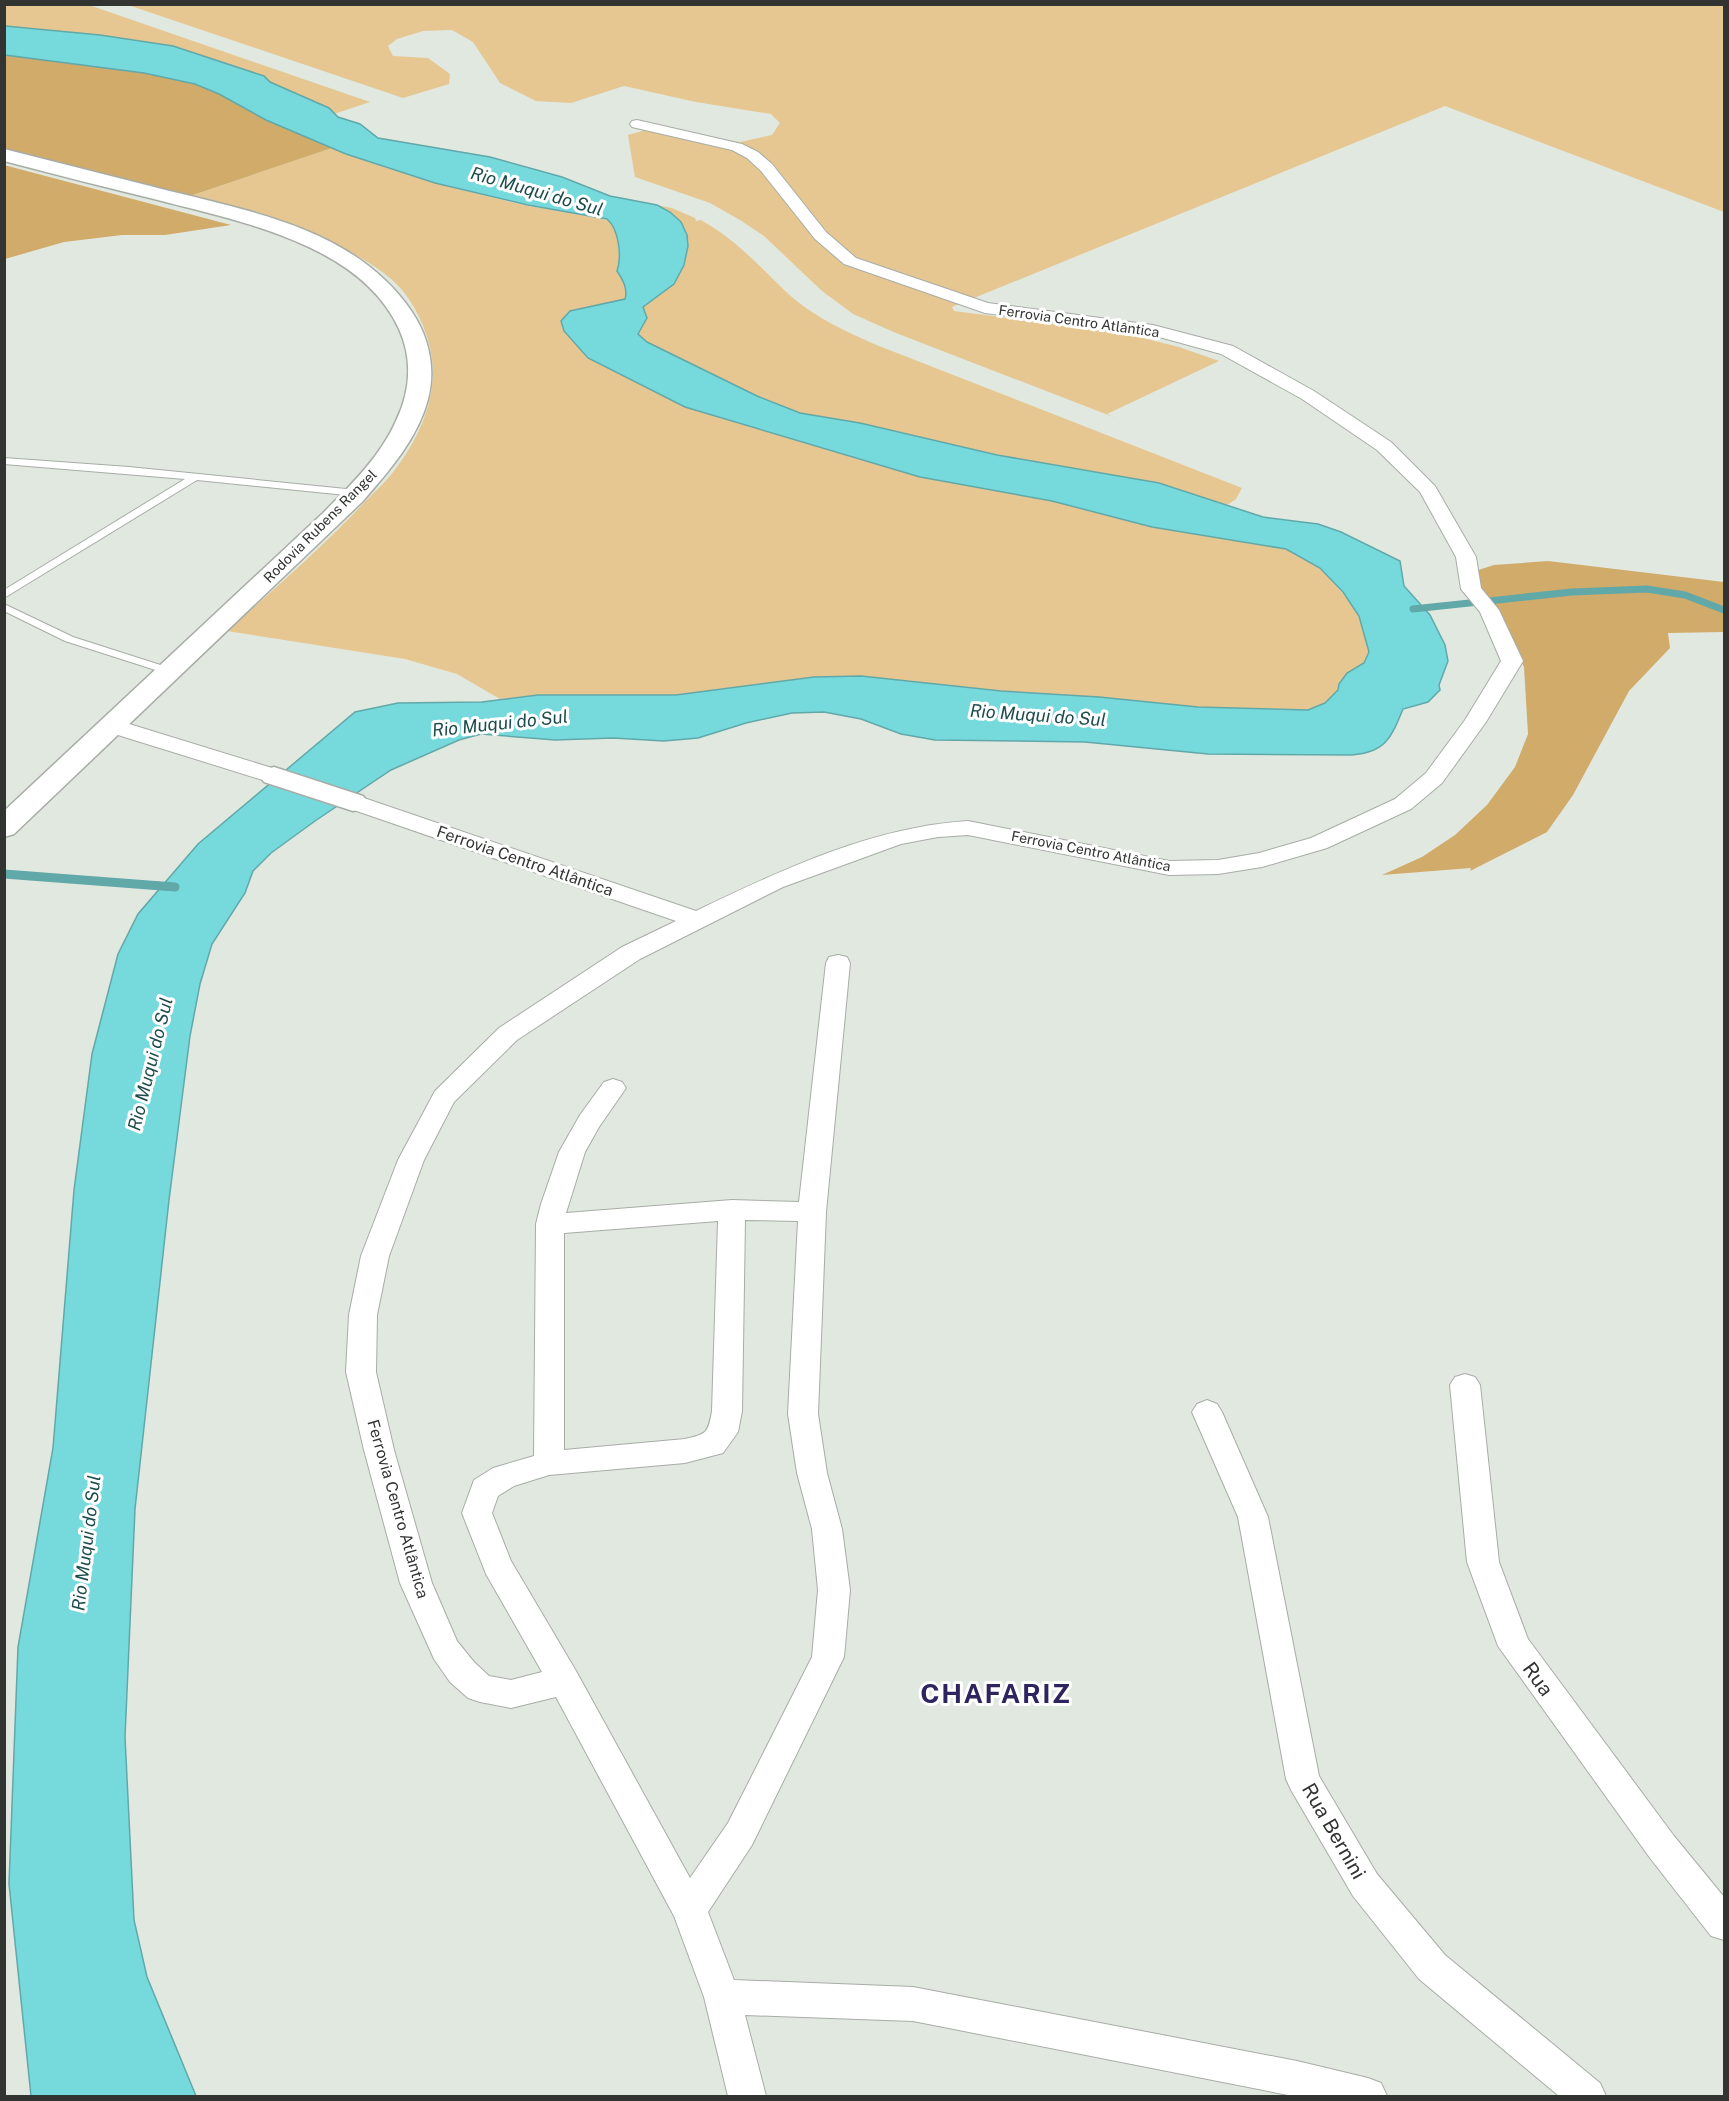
<svg xmlns="http://www.w3.org/2000/svg" width="1729" height="2101" font-family="'Public Sans',sans-serif">
	<rect width="100%" height="100%" fill="#e1e8e0"/>
	<path fill="#e6c791" d="M5 5H89L370 102 334 114 329 108 270 82 264 76 173 46 100 35 5 26Z
		M128 5H1724V212L1445 106 952 307 954 311 1119 332 1179 347 1219 361 1107 414 1116 418 896 333 853 314 822 291 764 236 740 220 710 203 635 177 628 135 653 128 740 142 772 135 780 123 771 114 696 102 624 86 571 103 536 101 500 83 473 42 452 30 423 31 397 39 388 46 393 56 428 58 450 74 449 84 403 98Z
		M332 148C395 174 463 191 529 206 540 208 605 218 609 221 619 228 621 260 617 272 623 280 628 289 625 299L570 311 561 321 564 331 588 358 685 407 920 477 1052 501 1167 529 1216 538 1248 541 1288 550 1320 568 1352 604 1359 616 1368 648V658L1364 663 1347 673 1338 690 1325 703 1308 710 1198 707 1099 697 1001 691 861 676 814 677 676 695H538L500 699 457 674 405 659 227 631C272 591 318 551 360 507 371 495 384 484 394 471 419 439 437 399 432 358 429 336 419 313 406 295 369 244 249 213 190 196Z
		M657 205 672 208 695 218 696 221 701 220C740 242 761 269 793 298 817 318 845 331 874 344L1242 488 1236 499 1227 505 1159 483 997 455 860 423 800 413 757 396 692 366 647 342 638 334 647 318 643 307 688 246C685 224 676 214 657 205Z"/>
	<path fill="#d1ab6a" d="M4 55 144 73 195 84 219 94 266 120 332 148 190 196 5 149Z
		M4 165 231 225 165 235H122L64 242 5 259Z
		M1548 561 1724 582V632L1668 633 1670 648 1629 691 1573 795 1547 832 1470 871 1471 868 1382 875 1422 857 1455 835 1487 805 1515 767 1528 734 1524 667 1490 598 1466 574 1494 565Z"/>
	<path fill="#76dadd" stroke="#61a8a9" stroke-width="1.5" d="M5 26 100 35 173 46 264 76 270 82 329 108 338 117 360 124 378 138 490 157 562 177 610 196 657 205 670 212 681 222 687 235 688 246 684 265 674 284 643 307 647 318 638 334 647 342 757 396 800 413 860 423 997 455 1159 483 1263 517 1318 524 1341 532 1400 561 1404 586 1430 615 1445 645 1448 661 1439 685 1440 690 1428 702 1403 709C1391 738 1386 752 1352 755L1208 754 1085 742 935 740 901 734 861 719 824 712 792 713 746 723 698 738 664 741 613 738 555 740 481 734 459 740 391 770 315 821 271 853 253 871 245 893 212 944 200 984 190 1036 169 1200 135 1509 125 1737 134 1920 147 1977 196 2096H31L9 1884 18 1647 53 1448 74 1190 92 1054 118 954 138 914 198 844 355 712 398 703 482 702 538 695H676L814 677 861 676 1001 691 1099 697 1198 707 1308 710 1325 703 1338 690 1339 684 1347 673 1364 663 1369 652 1359 616 1343 592 1320 568 1286 549 1152 527 1052 501 920 477 685 407 588 358 564 331 561 321 570 311 625 299C628 289 623 280 617 271 622 257 619 229 607 219L528 205 435 183 346 154 266 120 219 94 195 84 144 73 5 55Z"/>
	<g fill="none" stroke-linecap="round" stroke-linejoin="round">
		<path stroke="#61a8a9" stroke-width="7" d="M1413 609 1572 592 1647 589 1685 595 1724 610"/>
		<path stroke="#61a8a9" stroke-width="9" d="M4 874 175 887"/>
		<defs>
			<path id="lane" d="M4 458 129 467 356 490 361 493 356 496 197 480 4 598V590L185 479 4 464Z
				M4 604 73 637 176 670 178 672 172 675 168 674 65 641 4 611Z"/>
			<path id="street" d="M637 120 742 144 758 152 772 164 826 232 856 258 988 303 1153 325 1233 346 1314 391 1391 442 1435 486 1476 557 1481 588 1499 610 1523 661 1486 722 1442 783 1411 809 1327 848 1262 867 1218 874 1169 875 968 835 938 837 901 844 783 887 640 959 517 1040 454 1102 424 1160 389 1256 377 1315 376 1372 394 1450 432 1583 457 1641 474 1662 489 1676 511 1680 542 1672 486 1574 462 1513 474 1480 493 1468 534 1456 536 1224 541 1204 559 1152 580 1115 604 1082 613 1079 622 1082 626 1088 599 1127 585 1152 566 1213 732 1200 799 1202 826 963 829 957 838 955 847 957 850 963 826 1212 818 1414 827 1473 842 1529 850 1590 844 1657 752 1845 708 1912 734 1980 913 1987 1297 2061 1368 2078 1381 2083 1387 2096H1293L913 2021 745 2015 766 2096H728L704 1997 674 1916 556 1697 511 1708 480 1702 468 1698 450 1682 434 1659 400 1583 364 1450 346 1372 349 1315 361 1256 398 1160 435 1091 499 1028 622 947 676 921 345 807 342 802 345 797 353 795 361 797 696 911C781 870 872 827 968 821L1169 861 1218 860 1259 853 1311 838 1395 799 1426 773 1465 720 1501 661 1480 612 1461 589 1456 557 1420 492 1377 450 1302 399 1221 354 1152 335 985 313 844 264 815 239 761 171 747 158 732 150 632 127 630 124 632 121ZM745 1220 798 1221 788 1414 797 1473 812 1529 818 1590 812 1657 728 1823 690 1878 576 1671 511 1561 492 1513 498 1496 514 1486 549 1475 685 1463 723 1453 738 1432 742 1411ZM718 1221 712 1411C708 1433 707 1434 685 1439L564 1450V1233Z
				M113 719 282 771 285 776 282 781 274 783 266 781 105 731 102 726 105 721Z
				M1465 1374 1475 1377 1480 1385 1499 1562 1528 1639 1674 1836 1724 1897V1940L1711 1936 1650 1858 1498 1646 1467 1562 1450 1385 1455 1377Z
				M1207 1400 1217 1404 1222 1412 1268 1517 1319 1776 1377 1874 1445 1955 1600 2083 1606 2096H1559L1419 1979 1353 1896 1291 1790 1286 1779 1238 1517 1192 1412 1197 1404Z"/>
			<path id="secondary" d="M274 767 363 796 368 802 363 808 353 811 264 782 260 776 264 770Z"/>
			<path id="primary" d="M4 149C54 162 104 174 154 187 247 211 355 227 412 312 429 337 436 369 428 399 418 438 389 471 363 501L14 834 4 837V811L323 513C350 486 380 457 396 421 410 392 413 360 399 329 360 243 237 221 154 199 104 187 54 174 4 161Z"/>
		</defs>
		<use href="#lane" stroke="#a7ada6" stroke-width="2"/>
		<use href="#street" stroke="#a7ada6" stroke-width="2"/>
		<use href="#secondary" stroke="#a7ada6" stroke-width="3"/>
		<use href="#primary" stroke="#a7ada6" stroke-width="3"/>
		<use href="#lane" fill="#fff" fill-rule="evenodd"/>
		<use href="#street" fill="#fff" fill-rule="evenodd"/>
		<use href="#secondary" fill="#fff" fill-rule="evenodd"/>
		<use href="#primary" fill="#fff" fill-rule="evenodd"/>
	</g>
	<g text-anchor="middle" dominant-baseline="central" stroke-width="6" stroke-linejoin="round" paint-order="stroke">
		<g font-size="14" fill="#313431" stroke="#fff">
			<text transform="translate(1079 321) rotate(8)">Ferrovia Centro Atlântica</text>
			<text transform="translate(320 526) rotate(-45)">Rodovia Rubens Rangel</text>
			<text transform="translate(1091 851) rotate(11)">Ferrovia Centro Atlântica</text>
		</g>
		<g font-size="16" fill="#313431" stroke="#fff">
			<text transform="translate(525 861) rotate(19)">Ferrovia Centro Atlântica</text>
			<text transform="translate(398 1509) rotate(74)">Ferrovia Centro Atlântica</text>
		</g>
		<g font-size="18" font-style="italic" fill="#1e4c4d" stroke="#fff">
			<text transform="translate(537 191) rotate(16)">Rio Muqui do Sul</text>
			<text transform="translate(1038 715) rotate(4)">Rio Muqui do Sul</text>
			<text transform="translate(500 723) rotate(-6)">Rio Muqui do Sul</text>
			<text transform="translate(150 1064) rotate(-76)">Rio Muqui do Sul</text>
			<text transform="translate(86 1543) rotate(-83)">Rio Muqui do Sul</text>
		</g>
		<g font-size="20" fill="#313431" stroke="#fff">
			<text transform="translate(1538 1679) rotate(54)">Rua</text>
			<text transform="translate(1334 1831) rotate(60)">Rua Bernini</text>
		</g>
		<g font-size="27" font-weight="bold" letter-spacing="1.5" fill="#2e255f" stroke="#fff">
			<text x="996" y="1693">CHAFARIZ</text>
		</g>
	</g>
	<rect width="1729" height="2101" fill="none" stroke="#313431" stroke-width="12"/>
</svg>
